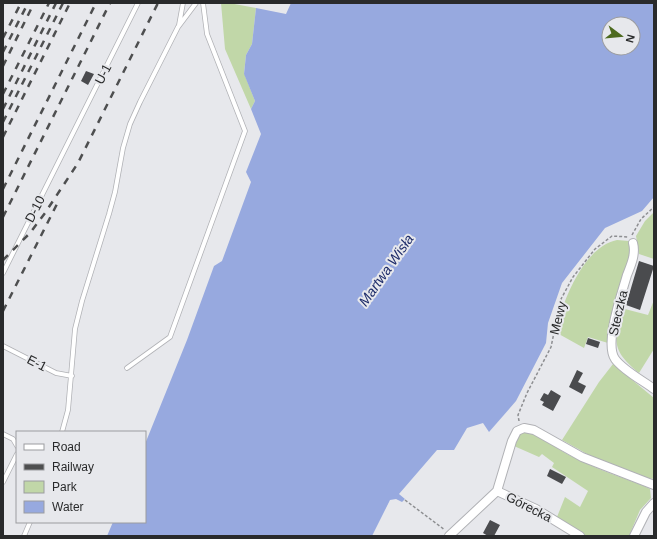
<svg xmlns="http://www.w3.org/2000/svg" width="657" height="539" font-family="Arial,sans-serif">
	<rect width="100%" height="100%" fill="#e7e8ec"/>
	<path fill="#c1d7a8" d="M221 3H229L256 8 252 44 246 55 244 73 255 101 251 109 225 49Z
		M654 212V259L639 254 636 236 645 221Z
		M617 240 629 241 633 252 608 343 588 337 584 348 557 333C559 326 559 319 561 312 570 286 588 246 617 240Z
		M654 300V349L639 373C611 350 614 341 621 308L648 315Z
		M613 364 654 398V479C620 474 591 456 562 440L599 382Z
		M526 432C542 437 553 446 567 454 591 467 618 476 644 486L650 489 651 498 640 510 629 536H586L557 517 565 497 580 507 588 491 552 467 554 463 542 454 539 457 514 446 519 434Z"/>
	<path fill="#97a9df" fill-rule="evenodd" d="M291 3H654V197L642 211 605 228 562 283 548 323 546 343 516 401 489 432 483 423 467 428 454 450H437L399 494 405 499 402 502 396 499 390 500 372 536H107L113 522H145V444L187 340 214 266 222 261 251 182 246 172 261 134 251 109 255 101 244 74 246 55 252 44 256 8 286 14ZM609 24H633V48H609Z"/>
	<path fill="#4a4b4e" d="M86 71 94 74 88 85 81 81Z
		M639 261 654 266 640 310 626 305Z
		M588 338 600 342 598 348 586 344Z
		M577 370 583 373 578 382 586 386 582 394 569 387Z
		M551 390 561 396 553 411 542 405 544 402 540 400 544 393 548 395Z
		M550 469 566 477 562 484 547 476Z
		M490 520 500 525 494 536H488L483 533Z"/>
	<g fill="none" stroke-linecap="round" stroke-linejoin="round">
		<defs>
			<path id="service" d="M179 25 183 3
				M3 273 138 3
				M3 346 56 373 72 376
				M127 368 170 337 245 131 207 34 203 3
				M62 432 68 410 75 329 82 301 109 214 115 192 123 148 130 124 140 102 178 27 196 3
				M3 434 13 439 17 446
				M3 482 17 454
				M24 536 30 522"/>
			<path id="minor" d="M633 243C636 254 631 265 627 275 622 293 604 343 615 359 624 371 642 380 654 389
				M497 491 536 509 580 536
				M449 536 497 491 512 441 517 431 524 428 534 430 582 457 654 485
				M634 536 646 512 654 503"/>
		</defs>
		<use href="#service" stroke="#b0b1b5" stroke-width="5.5"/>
		<use href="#minor" stroke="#b0b1b5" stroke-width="10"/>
		<path stroke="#8d8e91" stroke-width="1.5" stroke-dasharray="3 2" stroke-linecap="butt" d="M632 235 641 219 654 207
			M519 421 518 415 527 393 551 347 561 299 573 277 595 249 612 236 629 237
			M405 500 445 530"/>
		<use href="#service" stroke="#fff" stroke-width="4"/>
		<use href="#minor" stroke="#fff" stroke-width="8"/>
		<path stroke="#4e4f50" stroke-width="2.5" stroke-dasharray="7 7" stroke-linecap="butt" d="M3 38 21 3
			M3 52 28 3
			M3 66 34 3
			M3 94 49 3
			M3 109 56 3
			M3 122 63 3
			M3 137 70 3
			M3 189 96 3
			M3 217 110 3
			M3 260 30 233 45 213 78 163 158 3
			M3 311 58 202"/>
	</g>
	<g text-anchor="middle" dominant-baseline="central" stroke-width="4" stroke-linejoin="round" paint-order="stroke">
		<g font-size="13" fill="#292a2b" stroke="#e7e8ec">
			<text transform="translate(103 74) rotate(-63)">U-1</text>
			<text transform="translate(35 209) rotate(-63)">D-10</text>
			<text transform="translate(618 313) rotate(-77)">Steczka</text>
			<text transform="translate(558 318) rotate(-76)">Mewy</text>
			<text transform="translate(37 363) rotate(27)">E-1</text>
			<text transform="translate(529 507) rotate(27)">Górecka</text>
		</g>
		<g font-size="14" font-style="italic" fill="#1e2c6a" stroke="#e7e8ec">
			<text transform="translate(386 270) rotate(-55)">Martwa Wisła</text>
		</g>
	</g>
	<rect width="657" height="539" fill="none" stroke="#292a2b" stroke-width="8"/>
	<rect x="16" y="431" width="130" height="92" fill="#e7e8ec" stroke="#9b9c9f"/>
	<rect x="24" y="444" width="20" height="6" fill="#ffffff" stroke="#9b9c9f"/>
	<text x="52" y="451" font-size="12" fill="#292a2b">Road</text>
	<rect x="24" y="464" width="20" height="6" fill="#4e4f50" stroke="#9b9c9f"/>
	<text x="52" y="471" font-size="12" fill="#292a2b">Railway</text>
	<rect x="24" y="481" width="20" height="12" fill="#c1d7a8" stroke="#9b9c9f"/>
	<text x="52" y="491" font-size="12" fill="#292a2b">Park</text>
	<rect x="24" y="501" width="20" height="12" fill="#97a9df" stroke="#9b9c9f"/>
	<text x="52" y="511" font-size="12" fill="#292a2b">Water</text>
	<g transform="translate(621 36) rotate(106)"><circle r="19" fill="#e7e8ec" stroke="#9b9c9f"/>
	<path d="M0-3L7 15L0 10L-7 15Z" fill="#4d6a1e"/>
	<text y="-6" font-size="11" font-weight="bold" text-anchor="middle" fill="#292a2b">N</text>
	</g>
</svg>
